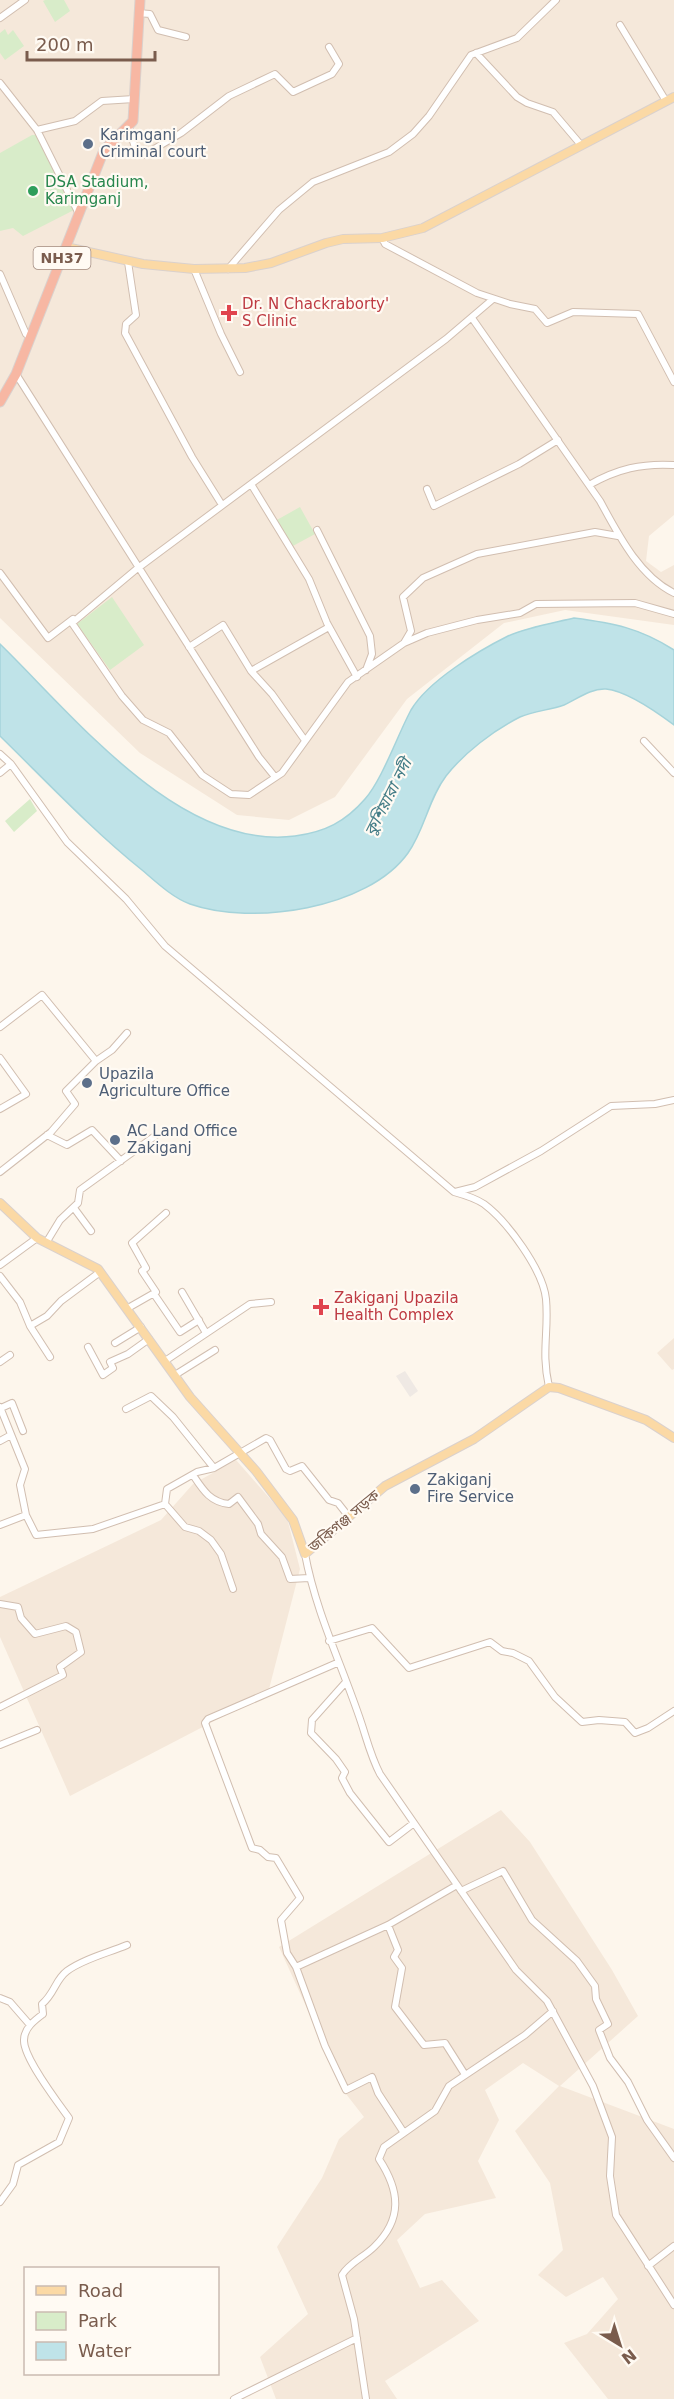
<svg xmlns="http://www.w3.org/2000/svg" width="674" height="2399" font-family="'DejaVu Sans','Noto Sans Bengali',sans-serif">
	<rect width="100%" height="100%" fill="#fdf6ec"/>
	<path fill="#f5e8da" d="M0 0H674V515L649 536 646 561 661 572 674 565V625L565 610 504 623 407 699 335 797 289 820 237 815 140 753 0 618Z
		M674 1338V1369L672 1370 657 1353Z
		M236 1460 287 1518 300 1569 268 1693 70 1796 0 1637V1597L161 1520 193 1484Z
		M501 1810 530 1842 612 1970 638 2016 560 2086 674 2129V2399H608L564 2343 587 2334 618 2299 603 2277 566 2297 538 2275 563 2250 550 2183 515 2131 559 2086 523 2063 485 2090 499 2120 478 2161 496 2198 425 2214 397 2240 420 2288 442 2280 479 2321 385 2381 397 2399H276L260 2357 308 2314 277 2247 322 2178 339 2139 364 2117 346 2094 279 1947Z"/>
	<path fill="#efe9e4" d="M405 1371 418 1391 410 1397 396 1376Z"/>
	<path fill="#d8ecc9" d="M45 0H64L70 11 55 22 43 1Z
		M5 29 8 35 13 30 24 46 5 60 0 53V33Z
		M32 135H36L74 210 23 236 13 228 0 231V153Z
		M300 507 315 534 291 547 275 521Z
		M112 597 144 645 110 670 77 624Z
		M30 799 37 811 14 832 5 821Z"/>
	<path fill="#bfe3e8" stroke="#a5d3da" stroke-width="1.5" d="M574 618C613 623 640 628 674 650V725C658 713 626 691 606 689 591 688 577 699 564 705 550 710 534 711 520 717 494 730 464 753 446 776 428 800 425 829 408 853 368 909 252 926 190 904 173 898 156 882 142 870 91 829 46 781 0 736V644C74 716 180 851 295 836 325 832 345 822 365 799 382 780 398 734 411 710 428 681 478 651 508 636 528 627 553 623 574 618Z"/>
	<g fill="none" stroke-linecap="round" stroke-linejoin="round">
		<defs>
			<path id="minor" d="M138 13 150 14 158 30 186 37
				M0 18 25 0
				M620 25 666 101
				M476 53 517 97 527 103 553 112 581 145
				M0 83 37 130 79 214
				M129 127 135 148 140 155H144L181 133 229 96 275 74 293 92 332 74 339 64 329 47
				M37 130 75 121 102 101 134 99
				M382 238 385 244 477 293 510 304 535 309 547 323 573 312 638 314 674 382
				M128 262 136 315 126 324 125 333 192 457 222 505
				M194 269 221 334 240 372
				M228 269 279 210 313 182 389 152 413 134 429 116 471 55 517 38 556 0
				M0 274 26 334 29 336
				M472 318 600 501C618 534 639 576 674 593
				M16 374 259 757 275 777
				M251 484 309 579 327 623 357 677
				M589 485C617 469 642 463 674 465
				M427 489 434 506 519 464 558 440
				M317 530 370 636 372 654 366 670
				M139 567 72 623 122 696 143 720 169 733 202 775 231 794 249 795 282 773 348 682 404 643 411 631 403 597 423 578 477 554 595 532 618 536
				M138 568 446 339 493 299
				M0 573 48 638 73 619
				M404 643 427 633 477 620 520 613 536 604 635 603 674 614
				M189 647 223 625 251 671 329 627
				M251 671 272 694 304 739
				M644 741 674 773
				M0 754 11 764
				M0 773 11 764 67 842 126 899 165 946 454 1192C465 1195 475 1198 484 1204 507 1221 543 1270 546 1299 549 1331 541 1352 549 1387
				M0 1027 42 995 96 1061 112 1050 127 1033
				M0 1058 26 1094 0 1109
				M47 1135 67 1145 92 1130 121 1161
				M0 1172 51 1132 75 1104 66 1091 96 1061
				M455 1192 475 1187 541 1151 611 1106 655 1104 674 1100
				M74 1208 91 1231
				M46 1243 60 1220 78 1203 80 1190 155 1136
				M0 1265 37 1238
				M0 1276 20 1302 30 1326 50 1357
				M182 1292 206 1333
				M154 1294 180 1332 199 1320
				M128 1308 156 1292 142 1271 146 1268 132 1243 166 1213
				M30 1326 47 1316 61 1301 100 1272
				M115 1343 141 1327
				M88 1347 103 1375 113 1368 110 1362 128 1354 149 1339
				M165 1361 250 1304 271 1302
				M0 1362 10 1355
				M175 1375 215 1350
				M0 1407 25 1469 20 1485 26 1515 0 1525
				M1 1408 12 1403 23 1431
				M126 1409 151 1396 173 1417 214 1468
				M0 1441 11 1435
				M193 1475C203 1490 210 1502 229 1504L238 1497 258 1524 261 1534 282 1557 290 1579 309 1578
				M26 1515 36 1535 93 1529 165 1504
				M305 1554C316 1613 342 1665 361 1722 367 1740 371 1757 380 1774L516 1970 547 2001 593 2086 612 2137 610 2176 616 2215 674 2305
				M233 1589 221 1554 211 1540 199 1531 185 1527 165 1504 167 1489 197 1472 214 1468 266 1438 270 1440 286 1469 290 1471 302 1466 329 1500 338 1503 349 1517
				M0 1604 18 1607 21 1618 35 1634 66 1626 76 1632 81 1652 60 1667 63 1675 0 1707
				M329 1641 372 1628 409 1668 490 1642 502 1651 513 1653 529 1661 555 1697 582 1722 599 1720 625 1722 635 1733 648 1728 674 1711
				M345 1683 312 1720 311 1733 336 1759 345 1772 342 1778 350 1793 389 1842 414 1823
				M0 1745 37 1730
				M461 1891 503 1871 532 1920 577 1961 595 1986 596 1999 608 2024 599 2030 610 2058 628 2082 647 2120 674 2158
				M388 1925 398 1950 394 1957 402 1968 395 2007 424 2045 445 2043 464 2073
				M296 1967 287 1953 281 1920 300 1898 276 1858 268 1857 260 1850 252 1848 205 1723 208 1719 337 1663
				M0 1998 10 2002 30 2025
				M404 2133 378 2093 372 2077 346 2090 325 2046 296 1967 388 1925 457 1885
				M0 2202 13 2184 18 2165 59 2142 69 2118C58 2103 23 2057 24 2040 24 2028 35 2020 43 2014L42 2004C55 1993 55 1980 67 1971 83 1959 108 1953 127 1945
				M648 2266 674 2246
				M234 2399 357 2338
				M366 2399 354 2319 342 2275C349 2263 364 2257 374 2247 403 2219 400 2191 379 2159L384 2147 435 2111 449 2086 525 2035 553 2011"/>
			<path id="major" d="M66 247 143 264 194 269 245 268 271 263 326 243 343 239 382 238 423 228 674 97
				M0 1203 37 1238 98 1269 190 1397 256 1471 293 1520 305 1554 385 1486 474 1439 549 1387 559 1388 646 1420 674 1438"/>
			<path id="highway" d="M0 402 16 374 104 150 133 121 140 0"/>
		</defs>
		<use href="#minor" stroke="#d1beb0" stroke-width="8"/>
		<use href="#major" stroke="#dad1cd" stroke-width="10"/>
		<use href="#highway" stroke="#dad1cd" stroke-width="11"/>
		<use href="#minor" stroke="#fff" stroke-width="6"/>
		<use href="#major" stroke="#fbd9a5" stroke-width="8"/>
		<use href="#highway" stroke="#f7b7a3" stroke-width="9"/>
	</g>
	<g fill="#5c6f8a" stroke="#fffaf3" stroke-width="2">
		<circle cx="88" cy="144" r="6"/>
		<circle cx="87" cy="1083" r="6"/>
		<circle cx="115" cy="1140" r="6"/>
		<circle cx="415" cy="1489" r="6"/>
	</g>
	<circle fill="#2e9e5b" stroke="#fffaf3" stroke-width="2" cx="33" cy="191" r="6"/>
	<g fill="#e0444e" stroke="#fffaf3" stroke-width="2">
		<path d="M226 304h6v6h6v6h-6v6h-6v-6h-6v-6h6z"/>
		<path d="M318 1298h6v6h6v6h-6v6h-6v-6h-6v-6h6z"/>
	</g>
	<g text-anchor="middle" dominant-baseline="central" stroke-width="4.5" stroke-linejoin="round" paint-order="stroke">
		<rect fill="#fffaf3" stroke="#a28b7f" stroke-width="1.5" x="33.5" y="247" width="57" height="22" rx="4.5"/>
		<g font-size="14" font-weight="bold" fill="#7a5c4d">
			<text x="62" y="258">NH37</text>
		</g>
		<g font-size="15" fill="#4e5e75" stroke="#fffaf3" text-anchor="start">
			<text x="100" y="135">Karimganj<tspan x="100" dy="17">Criminal court</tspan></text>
			<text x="99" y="1074">Upazila<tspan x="99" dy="17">Agriculture Office</tspan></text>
			<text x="127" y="1131">AC Land Office<tspan x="127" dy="17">Zakiganj</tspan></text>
			<text x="427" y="1480">Zakiganj<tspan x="427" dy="17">Fire Service</tspan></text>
		</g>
		<g font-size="15" fill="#27864d" stroke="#fffaf3" text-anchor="start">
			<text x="45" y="182">DSA Stadium,<tspan x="45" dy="17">Karimganj</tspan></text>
		</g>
		<g font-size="15" fill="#be3a42" stroke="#fffaf3" text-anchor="start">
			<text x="242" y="304">Dr. N Chackraborty'<tspan x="242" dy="17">S Clinic</tspan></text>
			<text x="334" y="1298">Zakiganj Upazila<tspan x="334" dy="17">Health Complex</tspan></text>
		</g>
		<g font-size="15" fill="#7a5c4d" stroke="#fffaf3">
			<text transform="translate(344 1521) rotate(-40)">জকিগঞ্জ সড়ক</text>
		</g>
		<g font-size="16" font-style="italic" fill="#437c86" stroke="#fffaf3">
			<text transform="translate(388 797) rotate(-63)">কুশিয়ারা নদী</text>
		</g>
	</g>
	<rect x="24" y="2267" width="195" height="108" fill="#fffaf3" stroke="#cabbb1" stroke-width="1.5"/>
	<rect x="36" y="2286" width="30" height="9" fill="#fbd9a5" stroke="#cabbb1" stroke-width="1.5"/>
	<text x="78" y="2297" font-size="18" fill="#7a5c4d">Road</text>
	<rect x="36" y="2312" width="30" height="18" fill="#d8ecc9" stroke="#cabbb1" stroke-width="1.5"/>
	<text x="78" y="2327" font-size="18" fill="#7a5c4d">Park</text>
	<rect x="36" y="2342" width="30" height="18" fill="#bfe3e8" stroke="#cabbb1" stroke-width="1.5"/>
	<text x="78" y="2357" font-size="18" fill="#7a5c4d">Water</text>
	<g transform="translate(620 2345) rotate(142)" stroke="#fffaf3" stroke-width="4.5" paint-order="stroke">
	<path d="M0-4.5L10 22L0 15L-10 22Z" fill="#7a5c4d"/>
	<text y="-9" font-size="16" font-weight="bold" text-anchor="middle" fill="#7a5c4d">N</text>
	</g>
	<path d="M27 51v9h128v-9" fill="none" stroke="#7a5c4d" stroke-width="3"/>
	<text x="36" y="51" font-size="18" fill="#7a5c4d" stroke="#fffaf3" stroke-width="4.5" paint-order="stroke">200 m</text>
</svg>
